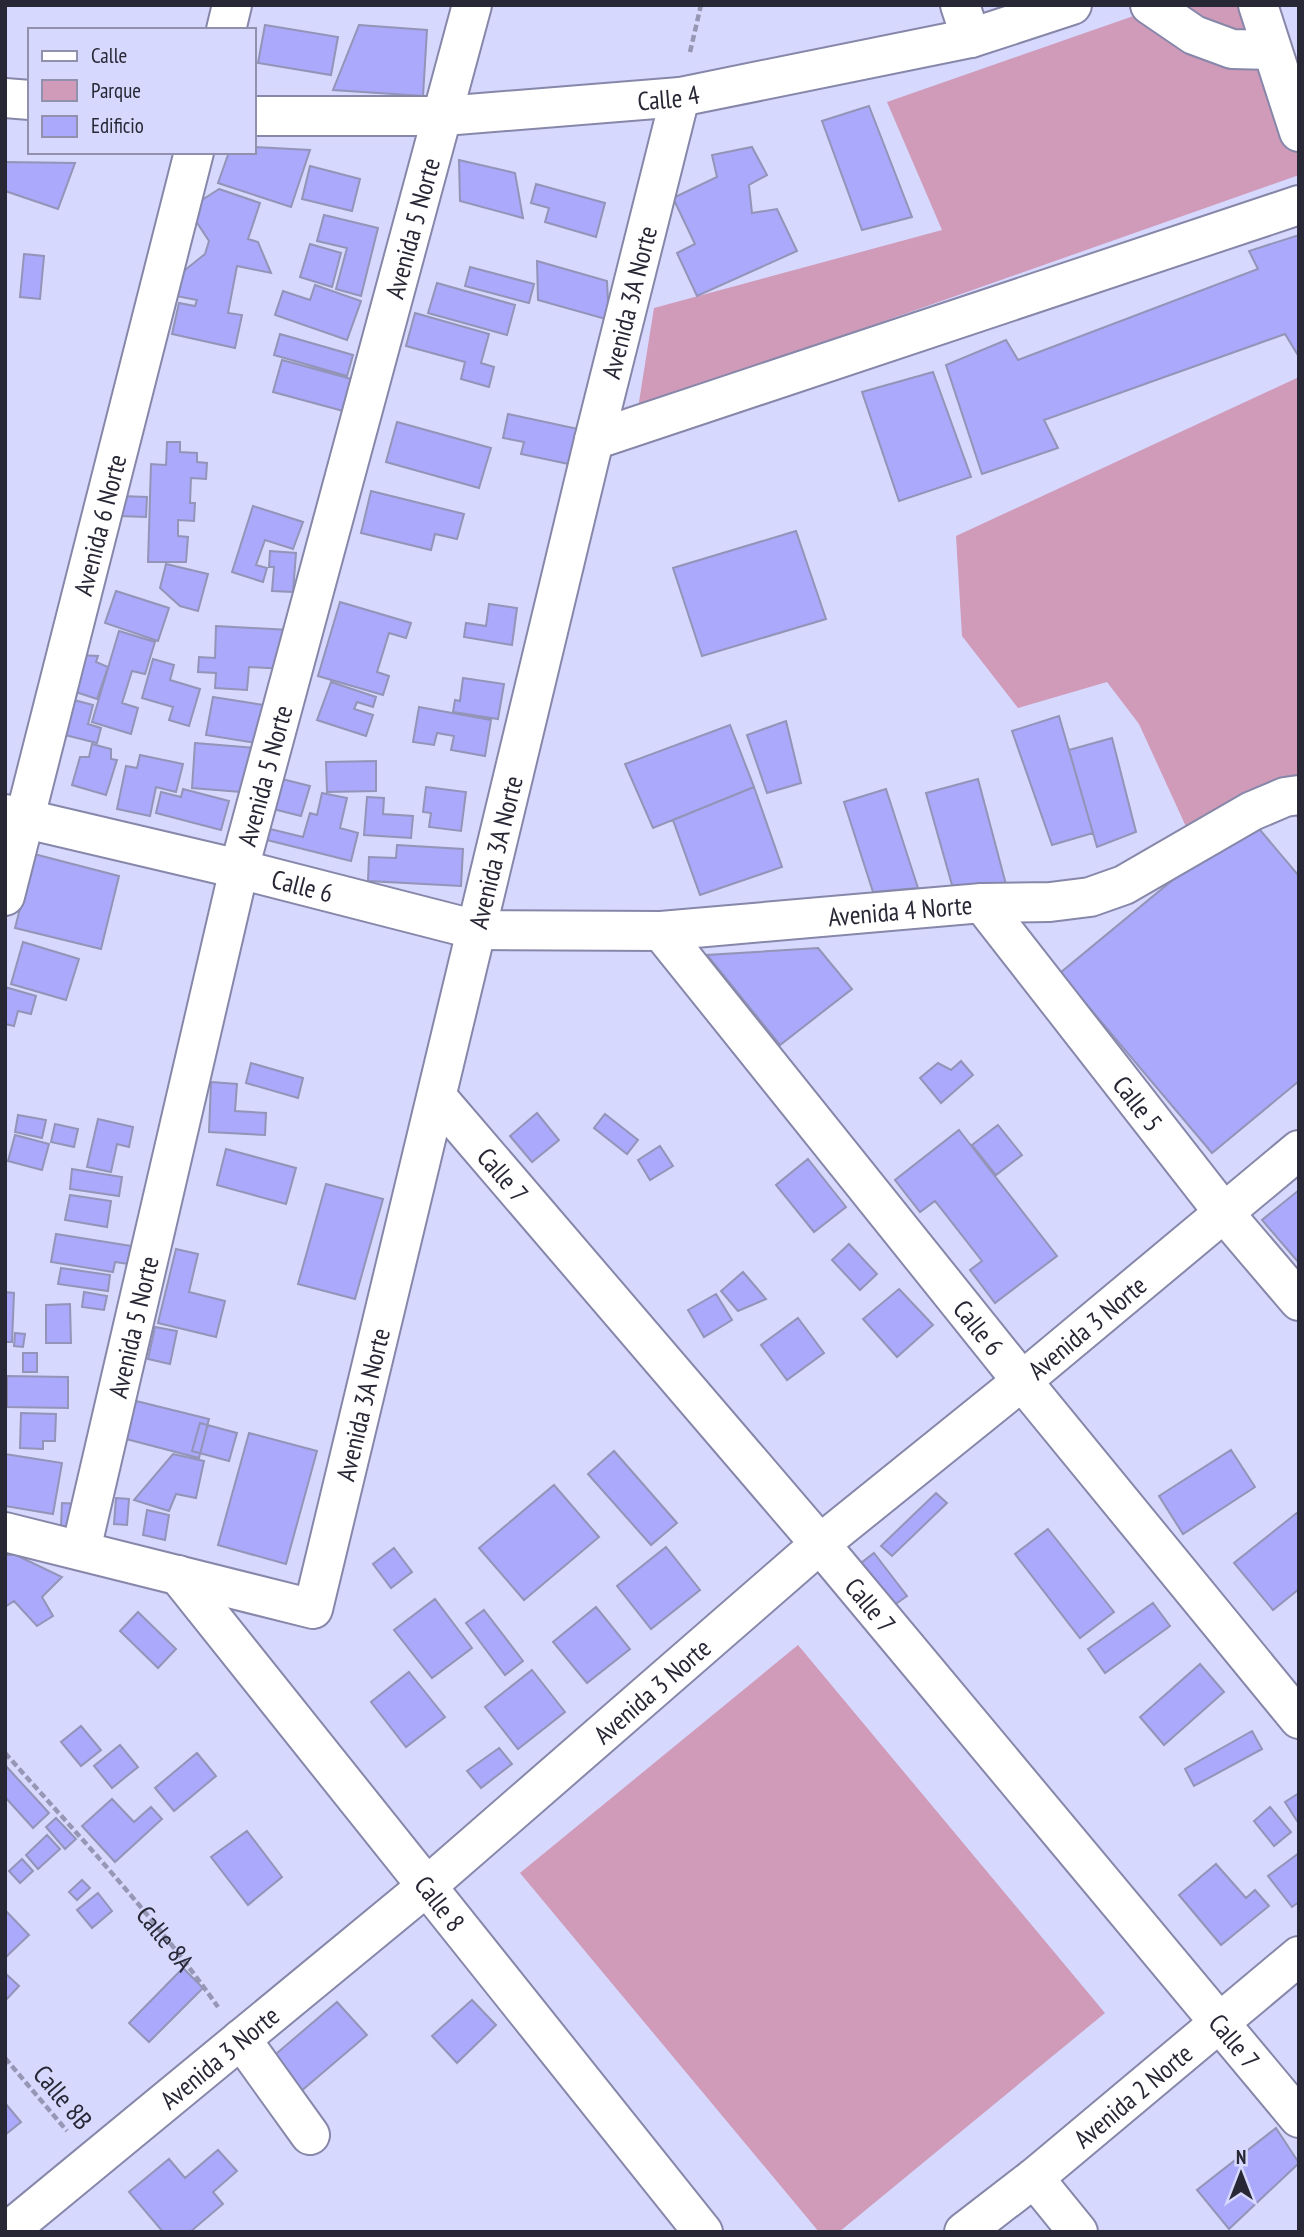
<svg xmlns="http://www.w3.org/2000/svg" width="1304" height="2237" font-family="'PT Sans Narrow',sans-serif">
	<rect width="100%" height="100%" fill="#d7d8fe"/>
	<path fill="#cf9bb9" d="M1165 5H1261L1299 110V175L638 408 654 308 942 230 887 102Z
		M1299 377V820L1267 783 1188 831 1139 724 1107 682 1018 708 962 636 956 536Z
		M798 1645 1105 2013 839 2232H819L520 1873Z"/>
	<path fill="#aaa9fb" stroke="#9394b7" stroke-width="2" d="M265 25 338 37 331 75 258 63Z
		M359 25 427 30 423 96 333 90Z
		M869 106 912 217 862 230 822 121Z
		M254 147 310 150 291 207 218 183 229 152H254Z
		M752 147 767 175 749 185 752 213 777 209 797 251 697 296 677 253 695 244 673 198 717 177 712 155Z
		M459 160 515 173 523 218 460 201Z
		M5 162 75 163 58 209 5 191Z
		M310 166 360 179 352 211 302 199Z
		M536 184 605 203 596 237 545 222 549 208 531 203Z
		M219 189 260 203 248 239 258 242 271 273 237 266 228 313 242 315 235 348 172 334 179 303 195 306 197 300 171 295 175 278 205 254 209 241 188 209Z
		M324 215 378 228 361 296 336 289 347 248 317 241Z
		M1299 235V357L1285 334 1044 420 1058 448 982 474 946 365 1006 340 1018 360 1258 269 1249 251Z
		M310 244 341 253 332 287 300 277Z
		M24 254 44 256 40 299 20 297Z
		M537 261 607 281 609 320 538 300Z
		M470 267 534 284 529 303 465 286Z
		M437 283 515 305 507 335 428 313Z
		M315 285 361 301 347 340 275 315 283 291 310 300Z
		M415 313 489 334 481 363 494 367 489 387 461 379 465 362 406 346Z
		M280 334 353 355 347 376 274 355Z
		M282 360 355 380 347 412 273 392Z
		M933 372 971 477 899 501 862 392Z
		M508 414 592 432 583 467 521 454 524 442 503 438Z
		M397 422 491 448 479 488 386 462Z
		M167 442H180V452L197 453V462L207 463 206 479 191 478 190 503H195L194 521 178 520V536L188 537 186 562H148L151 464 166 465Z
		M371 491 464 514 457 539 435 534 431 550 361 533Z
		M121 496 147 497 146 517 120 516Z
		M253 506 303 522 293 549 265 540 256 565 267 568 263 582 232 572Z
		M796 531 826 619 702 656 673 568Z
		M270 551 296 553 293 592 272 591 274 567H269Z
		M166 564 208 574 198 611 180 606 160 588Z
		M116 591 169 608 158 641 105 623Z
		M340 602 411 623 406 638 389 633 377 672 389 676 383 695 318 676Z
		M489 604 517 608 512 645 464 637 466 623 486 626Z
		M216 626 289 630 286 669 249 667 247 690 215 688 216 673 198 672 199 657 215 658Z
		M119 631 155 642 145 674 132 671 122 703 138 708 131 734 92 722Z
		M79 655 98 656 96 662 108 667 97 699 67 689Z
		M153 659 174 665 170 680 200 689 189 726 169 720 173 707 142 698Z
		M463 678 504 684 498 719 453 712 455 700 460 701Z
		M331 682 376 697 373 707 357 702 354 709 373 715 366 736 317 720Z
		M213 697 270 706 263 744 206 735Z
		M74 700 93 705 88 724 101 728 97 743 65 735Z
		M419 707 491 720 485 756 451 750 454 736 437 733 434 745 413 742Z
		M1059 716 1093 833 1052 845 1012 731Z
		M786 721 801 783 767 793 747 735Z
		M730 725 754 787 653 828 625 764Z
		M1112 738 1136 832 1097 847 1069 750Z
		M195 743 256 748 253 793 192 788Z
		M92 744 111 749V759L117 760 106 795 72 785 80 757H89Z
		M140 755 183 764 176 792 156 787 150 816 117 809 126 766 137 768Z
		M376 761V791L327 792 326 762Z
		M274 777 310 786 301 816 265 807Z
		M978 779 1008 892H954L926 793Z
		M426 787 466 792 461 831 429 827 431 813 423 812Z
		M754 787 782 867 700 895 673 820Z
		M183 789 229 801 221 830 156 813 161 792 181 797Z
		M886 789 918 888 873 892 844 802Z
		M322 793 347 798 340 828 358 833 351 861 267 840 270 829 303 837 310 813 317 815Z
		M367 797 384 798 383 814 413 816 411 838 364 835Z
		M1249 817 1299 876V1081L1212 1153 1060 973Z
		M397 845 463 849 461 886 368 881 369 857 396 858Z
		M34 854 119 876 101 949 15 928Z
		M23 942 79 959 66 1000 11 984Z
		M818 948 852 989 780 1045 707 955Z
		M5 987 36 996 31 1014 18 1011 14 1026 5 1024Z
		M961 1061 973 1075 941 1103 920 1078 938 1063 951 1070Z
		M251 1063 303 1078 298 1098 246 1083Z
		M211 1082 237 1084 235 1111 266 1113 265 1135 209 1132Z
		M537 1113 559 1140 532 1162 510 1136Z
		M605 1114 638 1140 627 1154 594 1128Z
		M18 1115 46 1120 42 1138 15 1132Z
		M98 1119 133 1127 129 1147 117 1144 111 1172 87 1167Z
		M55 1124 78 1129 74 1147 51 1142Z
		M998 1125 1022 1155 996 1175 972 1145Z
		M959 1130 1057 1256 995 1303 970 1270 982 1261 935 1201 920 1212 895 1180Z
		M15 1135 49 1144 42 1170 8 1161Z
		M660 1146 673 1166 650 1180 638 1160Z
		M226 1149 296 1168 286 1204 217 1185Z
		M808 1159 846 1207 814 1232 776 1185Z
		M72 1169 122 1177 119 1196 70 1189Z
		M326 1184 383 1199 355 1299 298 1284Z
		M1299 1190V1263L1262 1220Z
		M70 1195 111 1201 107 1227 65 1220Z
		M56 1234 138 1247 136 1265 115 1262 113 1272 51 1262Z
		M849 1244 877 1274 860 1290 832 1260Z
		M176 1249 198 1254 189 1292 225 1301 216 1337 158 1323Z
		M61 1268 110 1275 108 1291 58 1284Z
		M743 1272 766 1299 738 1311 721 1291Z
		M899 1289 933 1325 897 1357 863 1319Z
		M5 1292 14 1293 12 1342H5Z
		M84 1292 107 1296 104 1310 82 1307Z
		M716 1294 732 1320 704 1337 688 1310Z
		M70 1304 71 1343H46V1305Z
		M798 1318 824 1353 787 1380 761 1345Z
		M155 1327 177 1331 170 1364 148 1359Z
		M15 1333 25 1334 23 1347 14 1346Z
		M23 1353H37V1372H23Z
		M7 1376 68 1377V1408L7 1407Z
		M136 1401 209 1419 199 1458 126 1439Z
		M21 1413 56 1414 55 1441H43V1449L20 1448Z
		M200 1423 237 1433 229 1461 192 1451Z
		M249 1433 317 1451 286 1564 218 1545Z
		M1231 1450 1255 1487 1183 1534 1159 1496Z
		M614 1451 677 1523 651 1545 588 1474Z
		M5 1454 62 1463 53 1514 5 1506Z
		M173 1454 204 1461 196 1498 176 1494 169 1511 134 1500Z
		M554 1485 599 1537 524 1600 479 1548Z
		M936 1493 947 1503 892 1556 881 1546Z
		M116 1498 129 1499 127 1525 114 1524Z
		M62 1503 82 1504 80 1527H61Z
		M147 1510 169 1515 165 1540 143 1535Z
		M1298 1512 1299 1589 1273 1610 1234 1563Z
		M1048 1529 1114 1612 1080 1638 1015 1554Z
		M666 1547 700 1590 651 1629 617 1586Z
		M394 1548 412 1572 391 1588 373 1564Z
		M874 1553 907 1596 890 1608 857 1566Z
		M5 1555H16L62 1577 42 1597 53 1616 37 1626 14 1601 5 1607Z
		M435 1599 472 1648 432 1678 394 1630Z
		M1153 1603 1170 1626 1105 1673 1088 1649Z
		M596 1607 630 1649 587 1683 553 1642Z
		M484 1610 523 1661 505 1675 466 1623Z
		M138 1612 176 1649 158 1668 120 1631Z
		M1200 1664 1224 1692 1164 1745 1140 1717Z
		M532 1670 565 1712 518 1749 485 1707Z
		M409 1672 445 1717 406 1747 371 1702Z
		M81 1726 101 1750 81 1766 61 1742Z
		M1252 1731 1262 1749 1194 1786 1185 1769Z
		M120 1745 138 1767 112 1788 94 1766Z
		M499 1748 512 1764 481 1788 467 1771Z
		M197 1753 216 1776 174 1811 155 1788Z
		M5 1765 49 1813 33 1828 5 1797Z
		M1299 1793V1820L1297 1821 1285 1802Z
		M112 1799 134 1822 151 1807 162 1819 115 1862 82 1826Z
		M1270 1807 1291 1832 1274 1846 1254 1821Z
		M56 1818 76 1839 65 1849 46 1827Z
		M247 1831 282 1877 248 1905 211 1857Z
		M47 1835 60 1849 38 1869 26 1855Z
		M1299 1853V1902L1292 1907 1268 1876Z
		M22 1859 33 1871 20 1883 9 1871Z
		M1216 1864 1246 1898 1255 1890 1269 1906 1221 1945 1179 1895Z
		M82 1880 90 1888 77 1900 69 1892Z
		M98 1893 112 1911 92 1928 77 1910Z
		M5 1910 29 1935 5 1958Z
		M183 1968 203 1988 149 2042 129 2023Z
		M5 1973 19 1986 5 2001Z
		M472 2000 496 2025 457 2063 432 2036Z
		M337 2002 367 2035 300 2092 270 2059Z
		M5 2103 21 2122 5 2135Z
		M1276 2128 1299 2163 1229 2229 1197 2190Z
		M218 2150 237 2171 213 2192 223 2204 190 2232H163L129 2192 169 2159 185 2178Z"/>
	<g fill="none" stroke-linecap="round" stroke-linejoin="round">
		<defs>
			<g id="minor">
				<path d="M960 5 971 38"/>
				<path d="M1150 5 1194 35 1232 49 1272 50"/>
				<path d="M1258 5 1299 132"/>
				<path d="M226 30 232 5"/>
				<path d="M5 98 30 100"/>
				<path id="s2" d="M254 116H444L680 97 971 38 1072 5"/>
				<path d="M594 440 1299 205"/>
				<path id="s3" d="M5 814 239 869 477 930 661 931 982 903 1050 902 1090 897 1124 885 1252 811 1285 797 1299 795"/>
				<path id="s4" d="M5 896 194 152"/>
				<path id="s5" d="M982 903 1224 1213 1299 1301"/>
				<path id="s6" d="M661 931 1022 1381 1299 1719"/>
				<path id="s7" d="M437 1097 820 1544 1299 2118"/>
				<path id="s8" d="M5 1532 313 1609 594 440 680 97"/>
				<path id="s9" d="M81 1550 239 869 472 5"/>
				<path id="s10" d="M178 1575 703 2232"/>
				<path d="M241 2039 310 2135"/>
				<path d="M1034 2178 1078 2232"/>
				<path id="s11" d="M7 2232 427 1886 820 1544 1022 1381 1299 1150"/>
				<path id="s12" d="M964 2232 1034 2178 1299 1956"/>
			</g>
		</defs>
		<use href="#minor" stroke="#8687a9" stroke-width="42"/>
		<g stroke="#9697b4" stroke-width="4.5" stroke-dasharray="7 3.5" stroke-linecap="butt">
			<path d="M690 52 701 5"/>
			<path id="s1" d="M5 1753C79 1836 154 1916 218 2007"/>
			<path d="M5 2058 67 2131"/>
		</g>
		<use href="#minor" stroke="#fff" stroke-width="38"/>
	</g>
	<g text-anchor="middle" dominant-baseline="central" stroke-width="7" stroke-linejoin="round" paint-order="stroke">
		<g font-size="26" fill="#272735" stroke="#d7d8fe">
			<text stroke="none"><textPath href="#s2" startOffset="415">Calle 4</textPath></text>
			<text stroke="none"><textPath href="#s9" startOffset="1363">Avenida 5 Norte</textPath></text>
			<text stroke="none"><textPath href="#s8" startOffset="1662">Avenida 3A Norte</textPath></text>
			<text stroke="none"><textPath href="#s4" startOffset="383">Avenida 6 Norte</textPath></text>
			<text stroke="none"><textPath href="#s9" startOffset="796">Avenida 5 Norte</textPath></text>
			<text stroke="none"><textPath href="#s8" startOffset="1096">Avenida 3A Norte</textPath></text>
			<text stroke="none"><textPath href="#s3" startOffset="306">Calle 6</textPath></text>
			<text stroke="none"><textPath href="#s3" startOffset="910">Avenida 4 Norte</textPath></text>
			<text stroke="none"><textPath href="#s5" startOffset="254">Calle 5</textPath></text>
			<text stroke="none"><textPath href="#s7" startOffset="102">Calle 7</textPath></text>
			<text stroke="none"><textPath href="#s9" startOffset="229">Avenida 5 Norte</textPath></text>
			<text stroke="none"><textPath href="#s6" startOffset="508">Calle 6</textPath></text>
			<text stroke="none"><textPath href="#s11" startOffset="1409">Avenida 3 Norte</textPath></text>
			<text stroke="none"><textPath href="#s8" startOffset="528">Avenida 3A Norte</textPath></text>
			<text stroke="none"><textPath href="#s7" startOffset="668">Calle 7</textPath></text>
			<text stroke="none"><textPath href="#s11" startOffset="842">Avenida 3 Norte</textPath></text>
			<text stroke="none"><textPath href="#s10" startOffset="420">Calle 8</textPath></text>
			<text stroke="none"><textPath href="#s1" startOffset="245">Calle 8A</textPath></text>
			<text stroke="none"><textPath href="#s7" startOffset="1236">Calle 7</textPath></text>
			<text stroke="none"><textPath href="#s11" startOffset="275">Avenida 3 Norte</textPath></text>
			<text stroke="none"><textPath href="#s12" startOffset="217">Avenida 2 Norte</textPath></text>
			<text transform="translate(63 2097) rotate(50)">Calle 8B</text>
		</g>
	</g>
	<rect width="1304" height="2237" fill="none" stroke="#272735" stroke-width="14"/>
	<rect x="28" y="28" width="228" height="126" fill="#d7d8fe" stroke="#9191ae" stroke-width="2"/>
	<rect x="42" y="51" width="35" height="10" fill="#ffffff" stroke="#9191ae" stroke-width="2"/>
	<text x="91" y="63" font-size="21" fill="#272735">Calle</text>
	<rect x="42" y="80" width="35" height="21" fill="#cf9bb9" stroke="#9191ae" stroke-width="2"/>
	<text x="91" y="98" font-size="21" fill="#272735">Parque</text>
	<rect x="42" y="116" width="35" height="21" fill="#aaa9fb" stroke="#9191ae" stroke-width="2"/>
	<text x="91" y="133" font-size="21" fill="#272735">Edificio</text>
	<g transform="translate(1241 2174)" stroke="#d7d8fe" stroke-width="5" paint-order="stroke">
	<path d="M0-5L12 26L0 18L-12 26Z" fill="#272735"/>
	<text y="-10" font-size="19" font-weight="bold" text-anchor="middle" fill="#272735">N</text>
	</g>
</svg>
